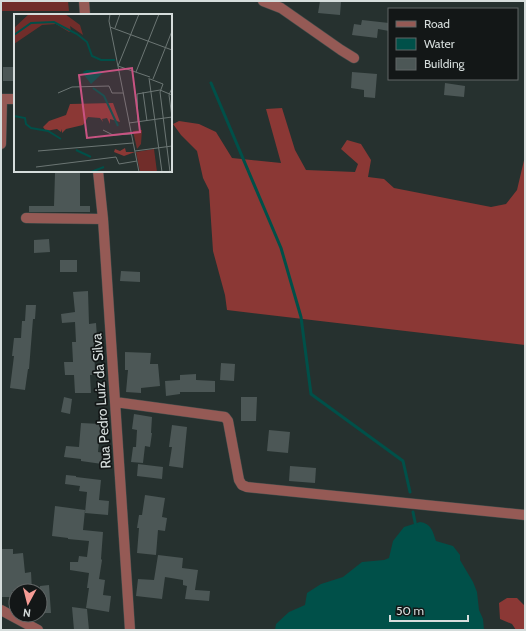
<svg xmlns="http://www.w3.org/2000/svg" width="526" height="631" font-family="Cabin,sans-serif">
	<rect width="100%" height="100%" fill="#26312f"/>
	<path fill="#712d2a" d="M1 1H68L69 11H1Z"/>
	<path fill="#8b3835" d="M282 108 295 150 306 170 355 172 358 164 341 149 347 140 361 144 371 160 368 177 384 179 394 188 491 207 506 204 517 190 525 156V345L227 310 225 295 213 251 209 190 203 178 197 151 181 135 173 124 179 121 199 124 216 132 232 158 281 163 266 109Z
		M507 598H517L524 605 525 630H516L512 624 500 619 499 603Z"/>
	<path fill="#005049" d="M420 522C431 523 433 532 436 541L453 546 460 555V560L473 582 477 592 479 610 483 619 484 630H275L276 624 289 612 305 605 307 593 321 584 343 577 362 562 384 560 389 558 393 541 404 527Z"/>
	<g fill="none" stroke-linecap="round" stroke-linejoin="round">
		<path stroke="#005049" stroke-width="3" d="M211 83 281 248 301 317 311 394 403 461 410 492
			M413 512 416 527"/>
	</g>
	<path fill="#4c5756" d="M320 1 341 2 340 15 318 13Z
		M362 20 389 23V31L378 29 377 38 352 35 354 24 361 25Z
		M3 67H15V81H3Z
		M352 72 377 74 375 98 364 97V90L351 88Z
		M445 83 465 86 464 97 444 95Z
		M59 171H80V206H90V212H29V206H54L55 173H59Z
		M49 239 50 252 34 253V240Z
		M60 260H77V272H60Z
		M121 271 140 272V282L120 281Z
		M88 291 89 324 96 323 97 337H94L95 375H90L91 393H75L74 375H65L64 362H73L72 342H76L75 322 62 323 61 314 75 312 73 292Z
		M26 305H36L35 319H33L29 369H28L25 390 10 388 14 356H12L14 338H21L22 321H25Z
		M125 352 151 353 150 364H158L160 386 141 388V393L126 392 128 370H125Z
		M221 363 235 364 234 381 220 380Z
		M196 374V380L215 381V392H180V394L166 396 165 381 180 380V375Z
		M64 397 72 399 70 414 61 412Z
		M241 397H257L256 421H241Z
		M134 414 152 417 151 433H152L150 447 145 446 143 463 131 462 133 447H136L137 430 132 429Z
		M81 423 101 424 98 452 104 453 102 464 81 461V459L64 457 66 446 79 447Z
		M172 425 187 427 183 468 169 466 172 447H169Z
		M269 430 290 432 288 453 267 451Z
		M138 464 163 467 162 479 137 476Z
		M290 466 316 468 315 483 289 481Z
		M66 475 76 476V477L101 480 99 500 109 501 108 515 85 513 87 492 79 491 80 486 65 484Z
		M145 495 165 498 162 517 167 518 165 531 158 530 156 555 137 553 139 528H137L139 515H142Z
		M55 506 85 510 83 530 103 532 101 559 102 560 99 579 105 580 103 595 111 596 109 612 86 608 89 588H87L89 573 70 570V562H78L79 556 87 557 89 541 68 539V538L52 536Z
		M1 549H13V554L23 553 25 573 31 572 32 591H12V597H1Z
		M158 555 183 558 182 568 198 570 195 590 210 591 209 601 185 599 187 586 183 585V580L165 577 162 599 136 596 138 579 154 580Z
		M49 585 51 613H40V586Z
		M72 607 87 609 89 630H74Z"/>
	<g fill="none" stroke-linecap="round" stroke-linejoin="round">
		<defs>
			<path id="minor" d="M84 1 85 15
				M263 1 281 8 341 50 354 58
				M1 99H15
				M1 144 2 99
				M98 171 103 219 130 630
				M26 218 103 219
				M115 402 225 417 228 421 239 480 242 485 247 487 525 515
				M1 610 38 630"/>
		</defs>
		<use href="#minor" stroke="#424d4b" stroke-width="11"/>
		<use href="#minor" stroke="#955a55" stroke-width="10"/>
	</g>
	<g text-anchor="middle" dominant-baseline="central" stroke-width="3.5" stroke-linejoin="round" paint-order="stroke">
		<g font-size="14" fill="#d6dddc" stroke="#131717">
			<text transform="translate(101 401) rotate(-94)">Rua Pedro Luiz da Silva</text>
		</g>
	</g>
	<g transform="translate(14 14)">
		<rect width="158" height="158" fill="#26312f"/>
		<path d="M15 0H51L66 11 69 21 56 12 57 17 55 18 42 10 28 11 0 30V14ZM128 116 127 130 123 135 119 117ZM140 135 143 158H126L122 138Z" fill="#712d2a"/>
		<path d="M99 89 106 108 96 105V110L93 104 88 105 89 108 86 104 74 103 69 111 52 115 48 119V115L47 118 43 115 32 117 29 113 35 107 52 101 56 90ZM111 134 112 138H121L110 142 100 138 101 135 106 137Z" fill="#8b3835"/>
		<path d="M73 56 90 57V58L77 70 70 61 69 58Z" fill="#005049"/>
		<path fill="none" stroke="#005049" stroke-width="2" d="M0 21 17 9 40 8 63 20 73 28 78 42 87 46H101M79 74 90 82 104 112M0 102 11 104 12 110 17 114 34 117 47 125M62 136 77 143M77 158 90 153"/>
		<path fill="none" stroke="#6c7674" stroke-width="1" d="M96 0 95 7 125 158M96 13 158 36M101 14 106 0M104 52 136 63M104 52 125 0M122 58 145 0M135 64 148 158M136 65 149 70 146 78 156 158M139 65 158 17M129 78 133 107M44 79 58 73 95 72 98 79H109M158 103 155 81 158 74M124 108 123 80 146 76 158 81M115 109 158 103M89 116 99 121 117 120M24 137 119 129M121 137 158 132M22 153 102 143 105 150 123 147"/>
		<path fill="#c85382" fill-opacity="0.15" stroke="#c85382" stroke-width="2" d="M118 54 126 118 73 124 65 61Z"/>
		<rect width="158" height="158" fill="none" stroke="#d6dddc" stroke-width="2"/>
	</g>
	<rect width="526" height="631" fill="none" stroke="#d6dddc" stroke-width="4"/>
	<rect x="388" y="8" width="130" height="72" fill="#131717" stroke="#616666"/>
	<rect x="396" y="21" width="20" height="6" fill="#955a55" stroke="#616666"/>
	<text x="424" y="28" font-size="12" fill="#d6dddc">Road</text>
	<rect x="396" y="38" width="20" height="12" fill="#005049" stroke="#616666"/>
	<text x="424" y="48" font-size="12" fill="#d6dddc">Water</text>
	<rect x="396" y="58" width="20" height="12" fill="#4c5756" stroke="#616666"/>
	<text x="424" y="68" font-size="12" fill="#d6dddc">Building</text>
	<g transform="translate(28 603) rotate(187)"><circle r="19" fill="#131717" stroke="#616666"/>
	<path d="M0-3L7 15L0 10L-7 15Z" fill="#f59c95"/>
	<text y="-6" font-size="11" font-weight="bold" text-anchor="middle" fill="#d6dddc">N</text>
	</g>
	<path d="M390 615v6h78v-6" fill="none" stroke="#d6dddc" stroke-width="2"/>
	<text x="396" y="615" font-size="12" fill="#d6dddc" stroke="#131717" stroke-width="3" paint-order="stroke">50 m</text>
</svg>
